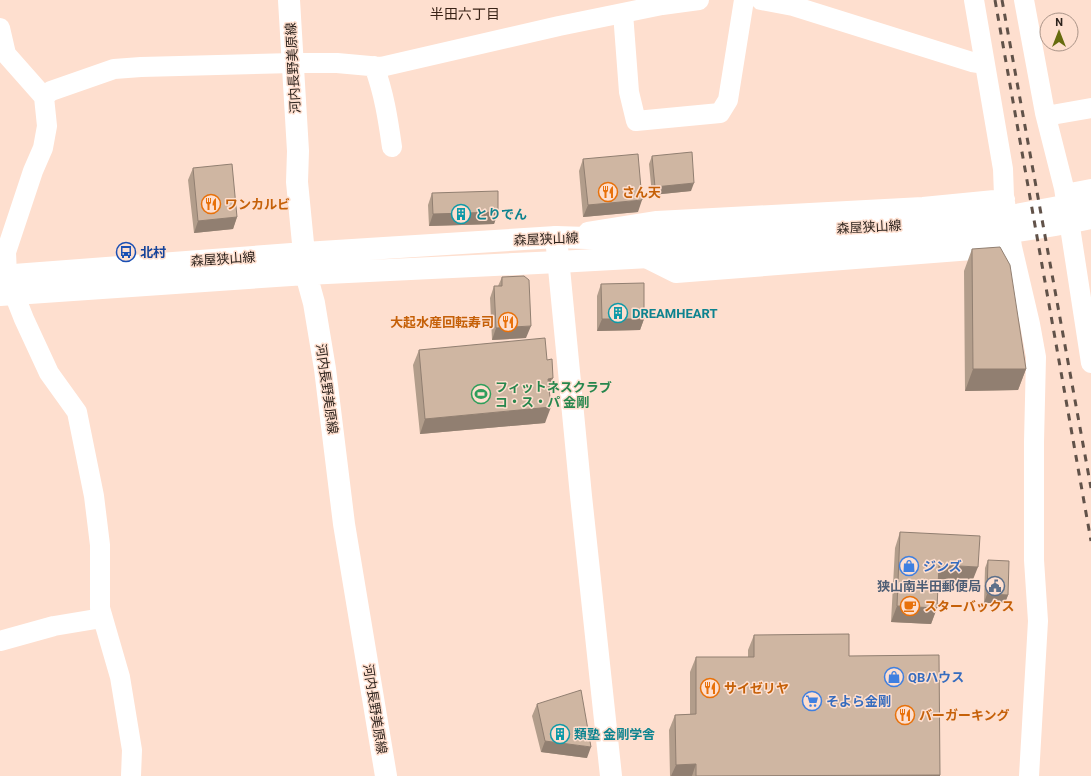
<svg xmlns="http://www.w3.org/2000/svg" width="1091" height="776" font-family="Roboto,'Noto Sans JP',sans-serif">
	<rect width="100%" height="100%" fill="#fedfcf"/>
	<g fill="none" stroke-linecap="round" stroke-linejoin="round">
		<path stroke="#fff" stroke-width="20" d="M761 0 793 6 972 62 985 64
			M974 0 1003 169 1004 196 1012 247 1030 324 1036 357 1034 442V560L1038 621 1029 776
			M1024 0 1045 113 1064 188 1091 363
			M623 13 629 92 636 121 720 113 728 100 744 0
			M0 28 6 54 44 97
			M374 66C384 93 388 119 392 147
			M1046 116 1091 108
			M1065 194 1091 189
			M588 232 657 221 923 207 1005 199
			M644 257 676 273 998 248
			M0 641 54 626 102 618
			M131 776 132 750 120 677 100 608V545L94 496 77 412 49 373 24 319 7 276 6 252 33 171 43 148 47 126 44 97 51 91 114 69 141 67 293 63H337L381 67 559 26 662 5 699 0"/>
		<path stroke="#fff" stroke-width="22" d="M556 237 581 496 611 776"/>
		<path stroke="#fff" stroke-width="22" d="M289 0 298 151 297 182 306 274 314 303 325 369 344 524 386 776
			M0 276 305 253 556 237 649 240 922 224 1016 215 1091 201
			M0 295 306 274 558 262 921 242C978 237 1035 230 1091 218"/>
		<path stroke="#615249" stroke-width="3" stroke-dasharray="7 7" stroke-linecap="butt" d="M995 0 1091 541
			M1002 0 1091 488"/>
	</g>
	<path fill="#b29d8b" d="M652 156 691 191 652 195 649 164Z
		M583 159 638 212 583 217 579 171Z
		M193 168 237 217 233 229 194 233 188 180Z
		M432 193 498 212 494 224 429 226 428 205Z
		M972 249 1026 369 1018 390 965 391 964 271Z
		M502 277 526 338 492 340 490 298 494 286H498Z
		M601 284 644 319 640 330 597 331V296Z
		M419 350 549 390 545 423 420 434 413 365Z
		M900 532 972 582 938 581 937 608 931 624 891 622 895 548Z
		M988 560 1008 595 1005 603H984L985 568Z
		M754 635 849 656 940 776H670L669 730 675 715 690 714V672L696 657H748V650Z
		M537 704 587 758 541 752 532 716Z"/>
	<path fill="#917f71" d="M694 183 691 191 652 195 655 187Z
		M642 200 638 212 583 217 588 205Z
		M498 212 494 224 429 226 433 214Z
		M237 217 233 229 194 233 198 221Z
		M602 319H644L640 330 597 331Z
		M531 326 526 338 492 340 496 328Z
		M973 369H1026L1018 390 965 391Z
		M553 378 548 393V379Z
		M551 407 545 423 420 434 425 419Z
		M939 565 978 567 972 582 933 580Z
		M987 594 1008 595 1005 603H984Z
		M897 606 937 608 931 624 891 622Z
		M545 741 591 747 587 758 541 752Z
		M696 764 692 776H671L676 765Z
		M940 775V776H785Z"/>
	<path fill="#cfb6a2" stroke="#917f71" d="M692 152 694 183 655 187 652 156Z
		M638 154 642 200 588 205 583 159Z
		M232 164 237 217 198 221 193 168Z
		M498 191V212L433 214 432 193Z
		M1000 247 1010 265 1026 369H973L972 249Z
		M524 276 529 280 531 326 496 328 494 286H502V277Z
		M644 283V319H602L601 284Z
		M545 338 547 360 552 359 553 378 548 379 551 407 425 419 419 350Z
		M900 532 980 536 978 567 939 565 937 608 897 606Z
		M988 560 1009 561 1008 595 987 594Z
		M849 634V656L939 655 940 775 696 776V764L676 765 675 715 696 714V657H754V635Z
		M581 690 591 747 545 741 537 704Z"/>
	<defs>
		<symbol id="restaurant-ring" viewBox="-11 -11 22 22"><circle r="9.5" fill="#fedfcf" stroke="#e8710a" stroke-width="1.5"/><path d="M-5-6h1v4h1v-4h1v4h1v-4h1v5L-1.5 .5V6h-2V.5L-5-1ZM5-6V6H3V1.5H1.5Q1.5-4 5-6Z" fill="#e8710a"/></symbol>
		<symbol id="building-ring" viewBox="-11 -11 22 22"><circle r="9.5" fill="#fedfcf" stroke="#0f9aa8" stroke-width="1.5"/><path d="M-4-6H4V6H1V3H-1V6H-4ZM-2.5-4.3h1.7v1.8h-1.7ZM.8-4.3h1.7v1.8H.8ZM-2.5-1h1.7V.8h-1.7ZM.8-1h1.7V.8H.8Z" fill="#0f9aa8"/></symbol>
		<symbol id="bus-ring" viewBox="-11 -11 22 22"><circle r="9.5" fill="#fedfcf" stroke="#1a4fb4" stroke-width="1.5"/><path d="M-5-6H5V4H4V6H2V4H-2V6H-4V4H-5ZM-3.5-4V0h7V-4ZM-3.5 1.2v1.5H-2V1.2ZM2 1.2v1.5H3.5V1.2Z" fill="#1a4fb4"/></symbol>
		<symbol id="stadium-ring" viewBox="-11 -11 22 22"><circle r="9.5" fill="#fedfcf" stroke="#2e9e5b" stroke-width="1.5"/><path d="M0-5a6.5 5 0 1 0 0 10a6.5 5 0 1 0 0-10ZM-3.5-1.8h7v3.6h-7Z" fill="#2e9e5b"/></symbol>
		<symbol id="shop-ring" viewBox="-11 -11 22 22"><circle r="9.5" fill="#fedfcf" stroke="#3f7fe0" stroke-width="1.5"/><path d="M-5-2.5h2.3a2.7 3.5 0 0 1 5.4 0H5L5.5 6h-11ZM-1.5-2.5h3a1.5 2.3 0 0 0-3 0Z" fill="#3f7fe0"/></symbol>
		<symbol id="civic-ring" viewBox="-11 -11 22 22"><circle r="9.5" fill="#fedfcf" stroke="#5c6f8a" stroke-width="1.5"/><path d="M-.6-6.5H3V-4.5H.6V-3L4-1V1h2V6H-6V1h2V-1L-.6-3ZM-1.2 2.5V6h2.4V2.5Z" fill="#5c6f8a"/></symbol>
		<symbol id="cafe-ring" viewBox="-11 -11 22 22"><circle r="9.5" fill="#fedfcf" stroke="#e8710a" stroke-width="1.5"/><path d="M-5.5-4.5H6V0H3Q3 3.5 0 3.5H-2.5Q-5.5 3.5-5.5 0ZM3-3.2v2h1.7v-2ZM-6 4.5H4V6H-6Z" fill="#e8710a"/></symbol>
		<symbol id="supermarket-ring" viewBox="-11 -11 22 22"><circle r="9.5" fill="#fedfcf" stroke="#3f7fe0" stroke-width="1.5"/><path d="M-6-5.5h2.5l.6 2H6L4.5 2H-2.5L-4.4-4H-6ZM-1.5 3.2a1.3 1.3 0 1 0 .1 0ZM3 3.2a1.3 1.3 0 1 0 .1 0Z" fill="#3f7fe0"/></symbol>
	</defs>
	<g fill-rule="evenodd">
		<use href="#restaurant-ring" x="597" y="181" width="22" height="22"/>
		<use href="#restaurant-ring" x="200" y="193" width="22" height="22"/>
		<use href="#building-ring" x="450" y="203" width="22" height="22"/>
		<use href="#bus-ring" x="115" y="241" width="22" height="22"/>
		<use href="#building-ring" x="607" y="302" width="22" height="22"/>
		<use href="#restaurant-ring" x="497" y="311" width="22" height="22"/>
		<use href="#stadium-ring" x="470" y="383" width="22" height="22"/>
		<use href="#shop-ring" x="898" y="555" width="22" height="22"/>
		<use href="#civic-ring" x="984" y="575" width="22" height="22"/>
		<use href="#cafe-ring" x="899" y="595" width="22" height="22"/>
		<use href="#shop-ring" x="883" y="666" width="22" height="22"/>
		<use href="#restaurant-ring" x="699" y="677" width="22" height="22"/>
		<use href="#supermarket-ring" x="801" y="690" width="22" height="22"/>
		<use href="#restaurant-ring" x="894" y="704" width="22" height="22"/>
		<use href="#building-ring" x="549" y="723" width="22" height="22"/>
	</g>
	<g text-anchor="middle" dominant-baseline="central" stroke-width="3" stroke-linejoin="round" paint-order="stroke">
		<g font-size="13" fill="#2d231d" stroke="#fedfcf">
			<text transform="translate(293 68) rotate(-93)">河内長野美原線</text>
			<text transform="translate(869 227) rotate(-3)">森屋狭山線</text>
			<text transform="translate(546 239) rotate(-2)">森屋狭山線</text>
			<text transform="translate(223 259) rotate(-4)">森屋狭山線</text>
			<text transform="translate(327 389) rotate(82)">河内長野美原線</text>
			<text transform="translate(375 709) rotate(81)">河内長野美原線</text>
		</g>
		<g font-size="13" font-weight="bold" fill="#c56008" stroke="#fedfcf" text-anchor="start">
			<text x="622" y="192">さん天</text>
			<text x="225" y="204">ワンカルビ</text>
			<text x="494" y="322" text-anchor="end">大起水産回転寿司</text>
			<text x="924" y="606">スターバックス</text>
			<text x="724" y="688">サイゼリヤ</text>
			<text x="919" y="715">バーガーキング</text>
		</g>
		<g font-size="13" font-weight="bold" fill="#0d838f" stroke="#fedfcf" text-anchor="start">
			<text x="475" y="214">とりでん</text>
			<text x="632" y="313">DREAMHEART</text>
			<text x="574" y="734">類塾 金剛学舎</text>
		</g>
		<g font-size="13" font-weight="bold" fill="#164399" stroke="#fedfcf" text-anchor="start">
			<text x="140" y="252">北村</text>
		</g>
		<g font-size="13" font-weight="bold" fill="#27864d" stroke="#fedfcf" text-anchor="start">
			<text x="495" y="387">フィットネスクラブ<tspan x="495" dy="15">コ・ス・パ 金剛</tspan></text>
		</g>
		<g font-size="13" font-weight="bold" fill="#366cbe" stroke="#fedfcf" text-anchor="start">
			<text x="923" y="566">ジンズ</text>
			<text x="908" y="677">QBハウス</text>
			<text x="826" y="701">そよら金剛</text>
		</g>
		<g font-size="13" font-weight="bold" fill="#4e5e75" stroke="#fedfcf" text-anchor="end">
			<text x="981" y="586">狭山南半田郵便局</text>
		</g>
		<g font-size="14" fill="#392317" stroke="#fedfcf">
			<text x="465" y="14">半田六丁目</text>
		</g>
	</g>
	<g transform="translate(1059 32)"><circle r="19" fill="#fedfcf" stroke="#aa9488"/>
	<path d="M0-3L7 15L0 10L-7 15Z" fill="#666b0e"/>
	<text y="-6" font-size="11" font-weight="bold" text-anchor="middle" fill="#2d231d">N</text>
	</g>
</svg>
